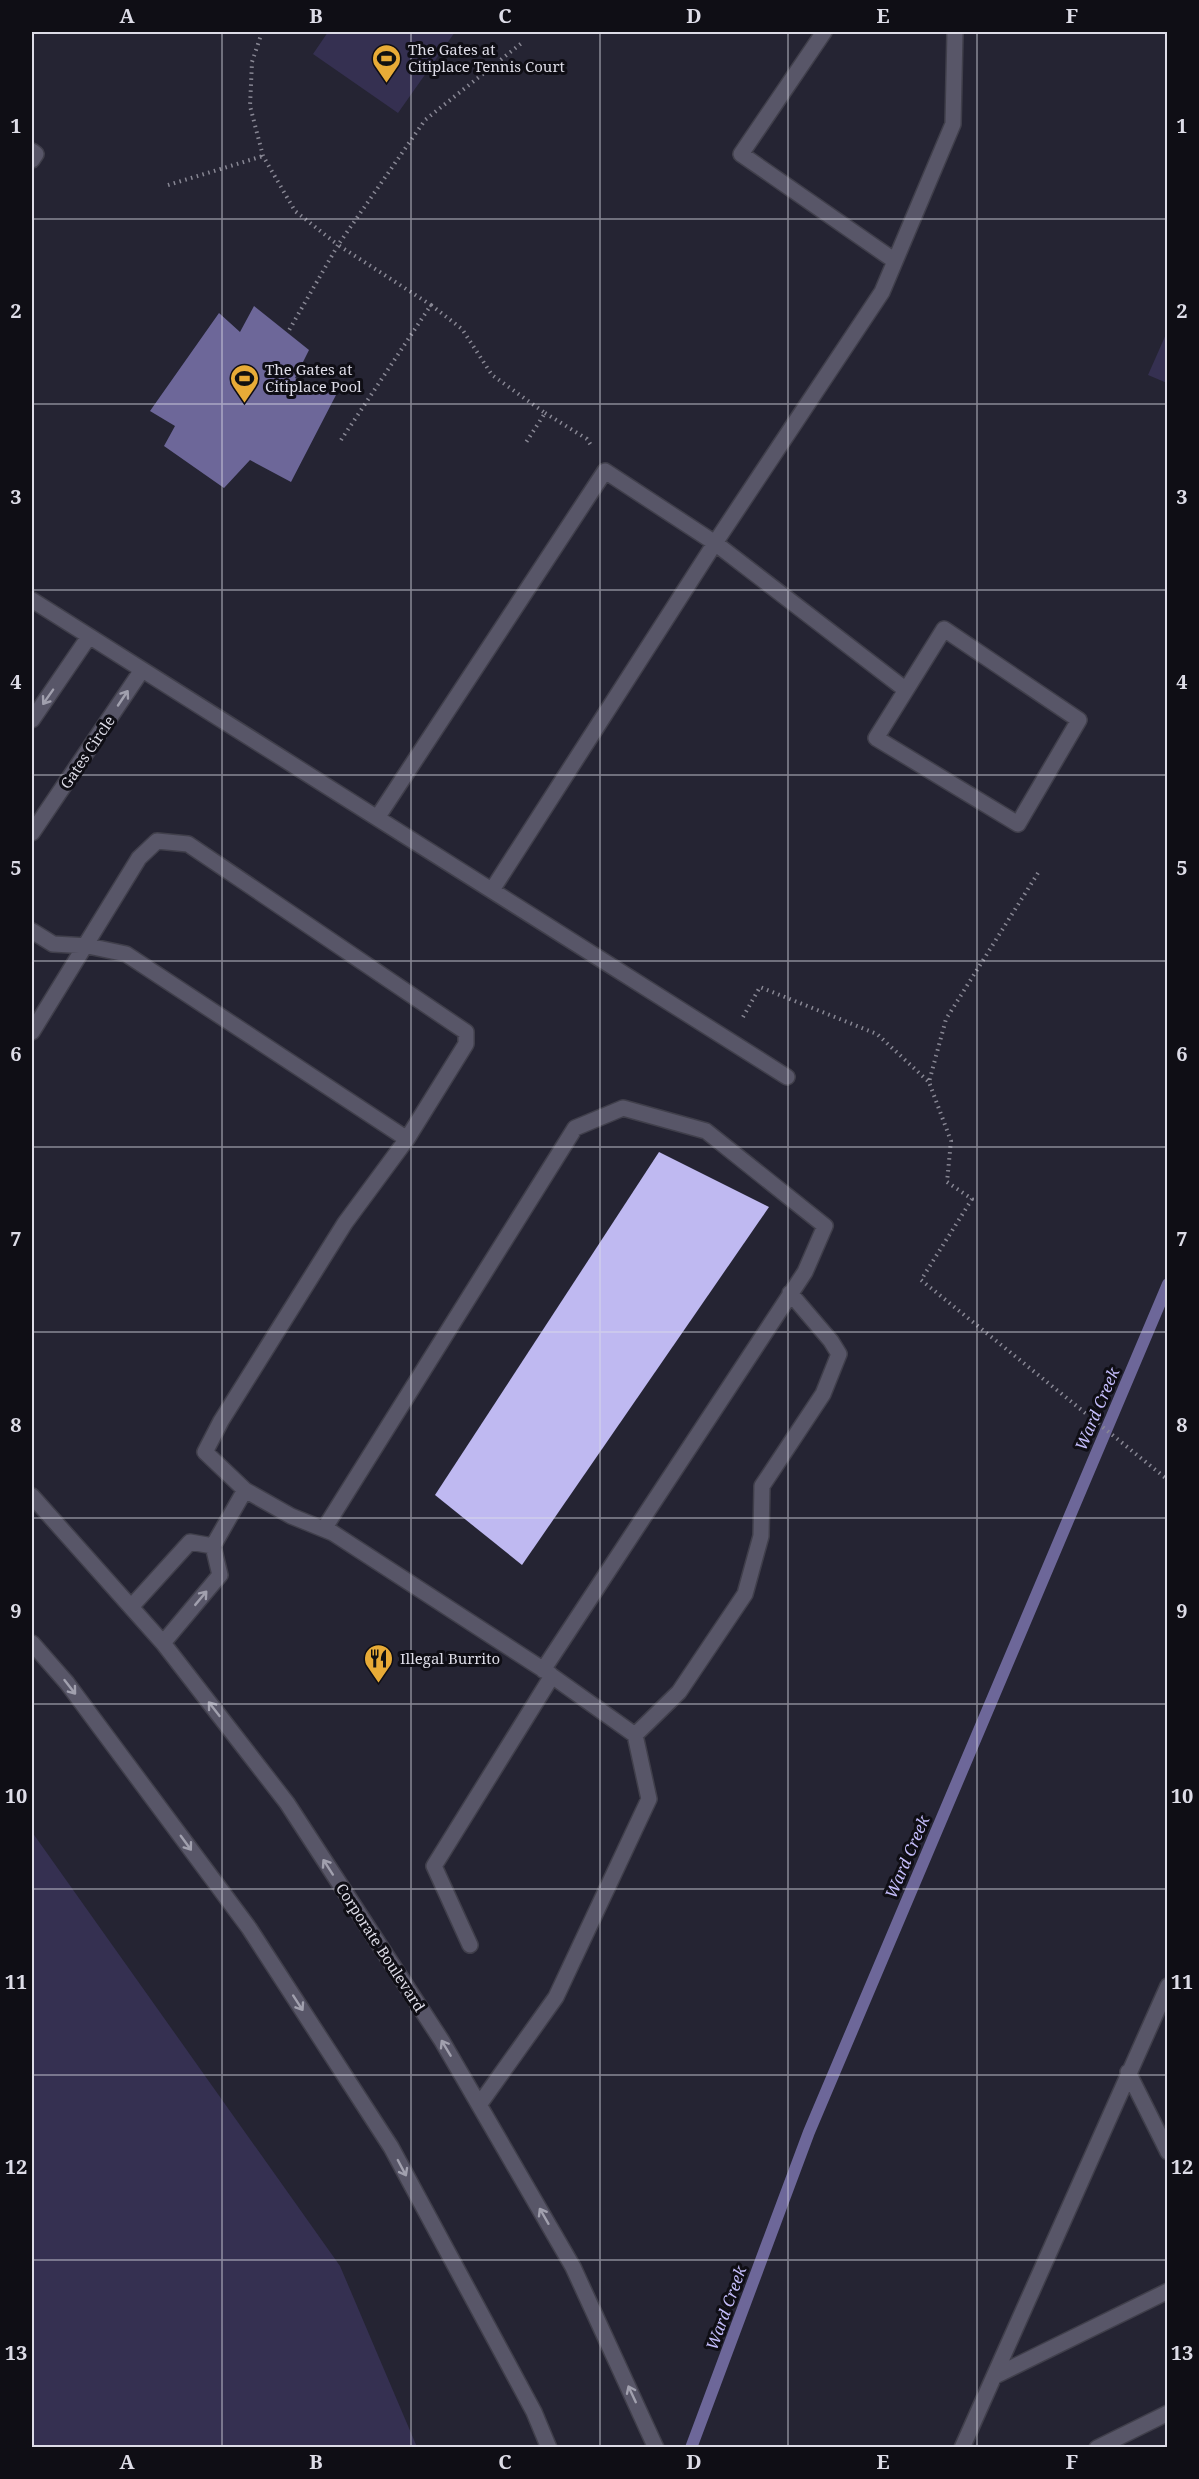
<svg xmlns="http://www.w3.org/2000/svg" width="1199" height="2479" font-family="'Noto Serif',serif">
	<rect width="100%" height="100%" fill="#252433"/>
	<path fill="#353051" d="M328 32H455L398 113 313 54Z
		M1167 332V383L1148 375Z
		M32 1832 340 2266 417 2447H32Z"/>
	<path fill="#6d6799" d="M254 306 309 350 295 378 336 395 291 482 250 460 224 488 164 446 175 426 150 411 219 313 240 332Z"/>
	<g fill="none" stroke-linecap="round" stroke-linejoin="round">
		<path stroke="#6d6799" stroke-width="12" d="M691 2448 809 2132 1168 1284"/>
	</g>
	<path fill="#bfb9f1" d="M659 1152 769 1207 522 1565 435 1495Z"/>
	<g fill="none" stroke-linecap="round" stroke-linejoin="round">
		<defs>
			<path id="minor" d="M824 32 741 154 895 261
				M32 151 36 154 32 160
				M32 600 787 1077
				M32 720 88 638
				M377 818 605 471 715 543 906 690 876 738 1018 824 1079 720 944 629 906 690
				M32 833 142 670
				M492 890 715 543 882 292 953 124 955 32
				M32 931 53 944 88 946 126 954 407 1139 345 1223 221 1421 205 1452 245 1490
				M32 1032 139 858 157 841 188 844 466 1032V1044L407 1139
				M32 1496 163 1643 287 1803 442 2041 573 2267 656 2448
				M324 1529 575 1128 623 1108 706 1131 825 1226 805 1272 543 1670
				M131 1607 190 1542 213 1546
				M32 1643 67 1683 249 1928 391 2147 534 2412 549 2448
				M163 1643 220 1575 213 1546 245 1490 291 1516 333 1533 550 1674
				M635 1735 679 1692 745 1594 761 1536 762 1486 823 1394 839 1354 831 1341 790 1293
				M470 1945 434 1866 552 1676 635 1735 649 1799 556 1997 479 2105
				M1128 2072 1168 2152
				M995 2376 1168 2291
				M962 2448 1168 1986
				M1097 2448 1168 2413"/>
		</defs>
		<use href="#minor" stroke="#403f4b" stroke-width="18"/>
		<path stroke="#888794" stroke-width="4" stroke-dasharray="1.5 4.5" stroke-linecap="butt" d="M262 32 252 62 250 106 263 156 295 211 338 245 288 332
			M168 185 263 156
			M431 305 462 329 492 375 545 413 525 444
			M545 413 587 439 592 447
			M341 440 431 305 338 245 425 120 523 42
			M1038 873 946 1019 929 1082 951 1141 947 1182 972 1199 921 1280 1168 1480
			M743 1017 760 987 877 1034 929 1082"/>
		<use href="#minor" stroke="#585668" stroke-width="15"/>
	</g>
	<defs><path id="oneway-shaft" d="M-6 0H5M1.5-3L5.5 0L1.5 3" fill="none" stroke-width="1.6" stroke-linecap="round" stroke-linejoin="round" transform="scale(1.5)"/></defs>
	<g stroke="#a1a0ae">
		<use href="#oneway-shaft" transform="translate(48 697) rotate(125)"/>
		<use href="#oneway-shaft" transform="translate(123 698) rotate(-56)"/>
		<use href="#oneway-shaft" transform="translate(201 1598) rotate(-50)"/>
		<use href="#oneway-shaft" transform="translate(70 1687) rotate(52)"/>
		<use href="#oneway-shaft" transform="translate(214 1709) rotate(-128)"/>
		<use href="#oneway-shaft" transform="translate(186 1843) rotate(54)"/>
		<use href="#oneway-shaft" transform="translate(328 1867) rotate(-123)"/>
		<use href="#oneway-shaft" transform="translate(298 2003) rotate(57)"/>
		<use href="#oneway-shaft" transform="translate(446 2048) rotate(-121)"/>
		<use href="#oneway-shaft" transform="translate(402 2168) rotate(62)"/>
		<use href="#oneway-shaft" transform="translate(544 2216) rotate(-120)"/>
		<use href="#oneway-shaft" transform="translate(632 2394) rotate(-115)"/>
	</g>
	<path fill="none" stroke="#dddce7" stroke-width="1.5" stroke-opacity="0.55" d="M222 32V2448M411 32V2448M600 32V2448M788 32V2448M977 32V2448M32 219H1168M32 404H1168M32 590H1168M32 775H1168M32 961H1168M32 1147H1168M32 1332H1168M32 1518H1168M32 1704H1168M32 1889H1168M32 2075H1168M32 2260H1168"/>
	<defs>
		<symbol id="stadium-pin" viewBox="-11 -11 22 30"><path d="M0 17L-7.5 6A9.5 9.5 0 1 1 7.5 6Z" fill="#e8ab37" stroke="#0f0e15"/><path d="M0-5a6.5 5 0 1 0 0 10a6.5 5 0 1 0 0-10ZM-3.5-1.8h7v3.6h-7Z" fill="#111"/></symbol>
		<symbol id="restaurant-pin" viewBox="-11 -11 22 30"><path d="M0 17L-7.5 6A9.5 9.5 0 1 1 7.5 6Z" fill="#e8ab37" stroke="#0f0e15"/><path d="M-5-6h1v4h1v-4h1v4h1v-4h1v5L-1.5 .5V6h-2V.5L-5-1ZM5-6V6H3V1.5H1.5Q1.5-4 5-6Z" fill="#111"/></symbol>
	</defs>
	<g fill-rule="evenodd">
		<use href="#stadium-pin" x="370" y="42" width="33" height="45"/>
		<use href="#stadium-pin" x="228" y="362" width="33" height="45"/>
		<use href="#restaurant-pin" x="362" y="1642" width="33" height="45"/>
	</g>
	<g text-anchor="middle" dominant-baseline="central" stroke-width="6" stroke-linejoin="round" paint-order="stroke">
		<g font-size="15" fill="#dddce7" stroke="#0f0e15" text-anchor="start">
			<text x="408" y="49">The Gates at<tspan x="408" dy="17">Citiplace Tennis Court</tspan></text>
			<text x="265" y="369">The Gates at<tspan x="265" dy="17">Citiplace Pool</tspan></text>
			<text x="400" y="1658">Illegal Burrito</text>
		</g>
		<g font-size="15" fill="#dddce7" stroke="#0f0e15">
			<text transform="translate(87 752) rotate(-56)">Gates Circle</text>
			<text transform="translate(381 1947) rotate(57)">Corporate Boulevard</text>
		</g>
		<g font-size="16" font-style="italic" fill="#c4bdfb" stroke="#0f0e15">
			<text transform="translate(1097 1409) rotate(-67)">Ward Creek</text>
			<text transform="translate(907 1857) rotate(-67)">Ward Creek</text>
			<text transform="translate(726 2308) rotate(-70)">Ward Creek</text>
		</g>
	</g>
	<rect width="1199" height="2479" fill="none" stroke="#0f0e15" stroke-width="66"/>
	<rect x="33" y="33" width="1133" height="2413" fill="none" stroke="#dddce7" stroke-width="2"/>
	<g font-size="20" text-anchor="middle" font-weight="bold" fill="#dddce7">
		<text x="127" y="23">A</text>
		<text x="316" y="23">B</text>
		<text x="505" y="23">C</text>
		<text x="694" y="23">D</text>
		<text x="883" y="23">E</text>
		<text x="1072" y="23">F</text>
		<text x="16" y="133">1</text>
		<text x="1182" y="133">1</text>
		<text x="16" y="318">2</text>
		<text x="1182" y="318">2</text>
		<text x="16" y="504">3</text>
		<text x="1182" y="504">3</text>
		<text x="16" y="689">4</text>
		<text x="1182" y="689">4</text>
		<text x="16" y="875">5</text>
		<text x="1182" y="875">5</text>
		<text x="16" y="1061">6</text>
		<text x="1182" y="1061">6</text>
		<text x="16" y="1246">7</text>
		<text x="1182" y="1246">7</text>
		<text x="16" y="1432">8</text>
		<text x="1182" y="1432">8</text>
		<text x="16" y="1618">9</text>
		<text x="1182" y="1618">9</text>
		<text x="16" y="1803">10</text>
		<text x="1182" y="1803">10</text>
		<text x="16" y="1989">11</text>
		<text x="1182" y="1989">11</text>
		<text x="16" y="2174">12</text>
		<text x="1182" y="2174">12</text>
		<text x="16" y="2360">13</text>
		<text x="1182" y="2360">13</text>
		<text x="127" y="2469">A</text>
		<text x="316" y="2469">B</text>
		<text x="505" y="2469">C</text>
		<text x="694" y="2469">D</text>
		<text x="883" y="2469">E</text>
		<text x="1072" y="2469">F</text>
	</g>
</svg>
